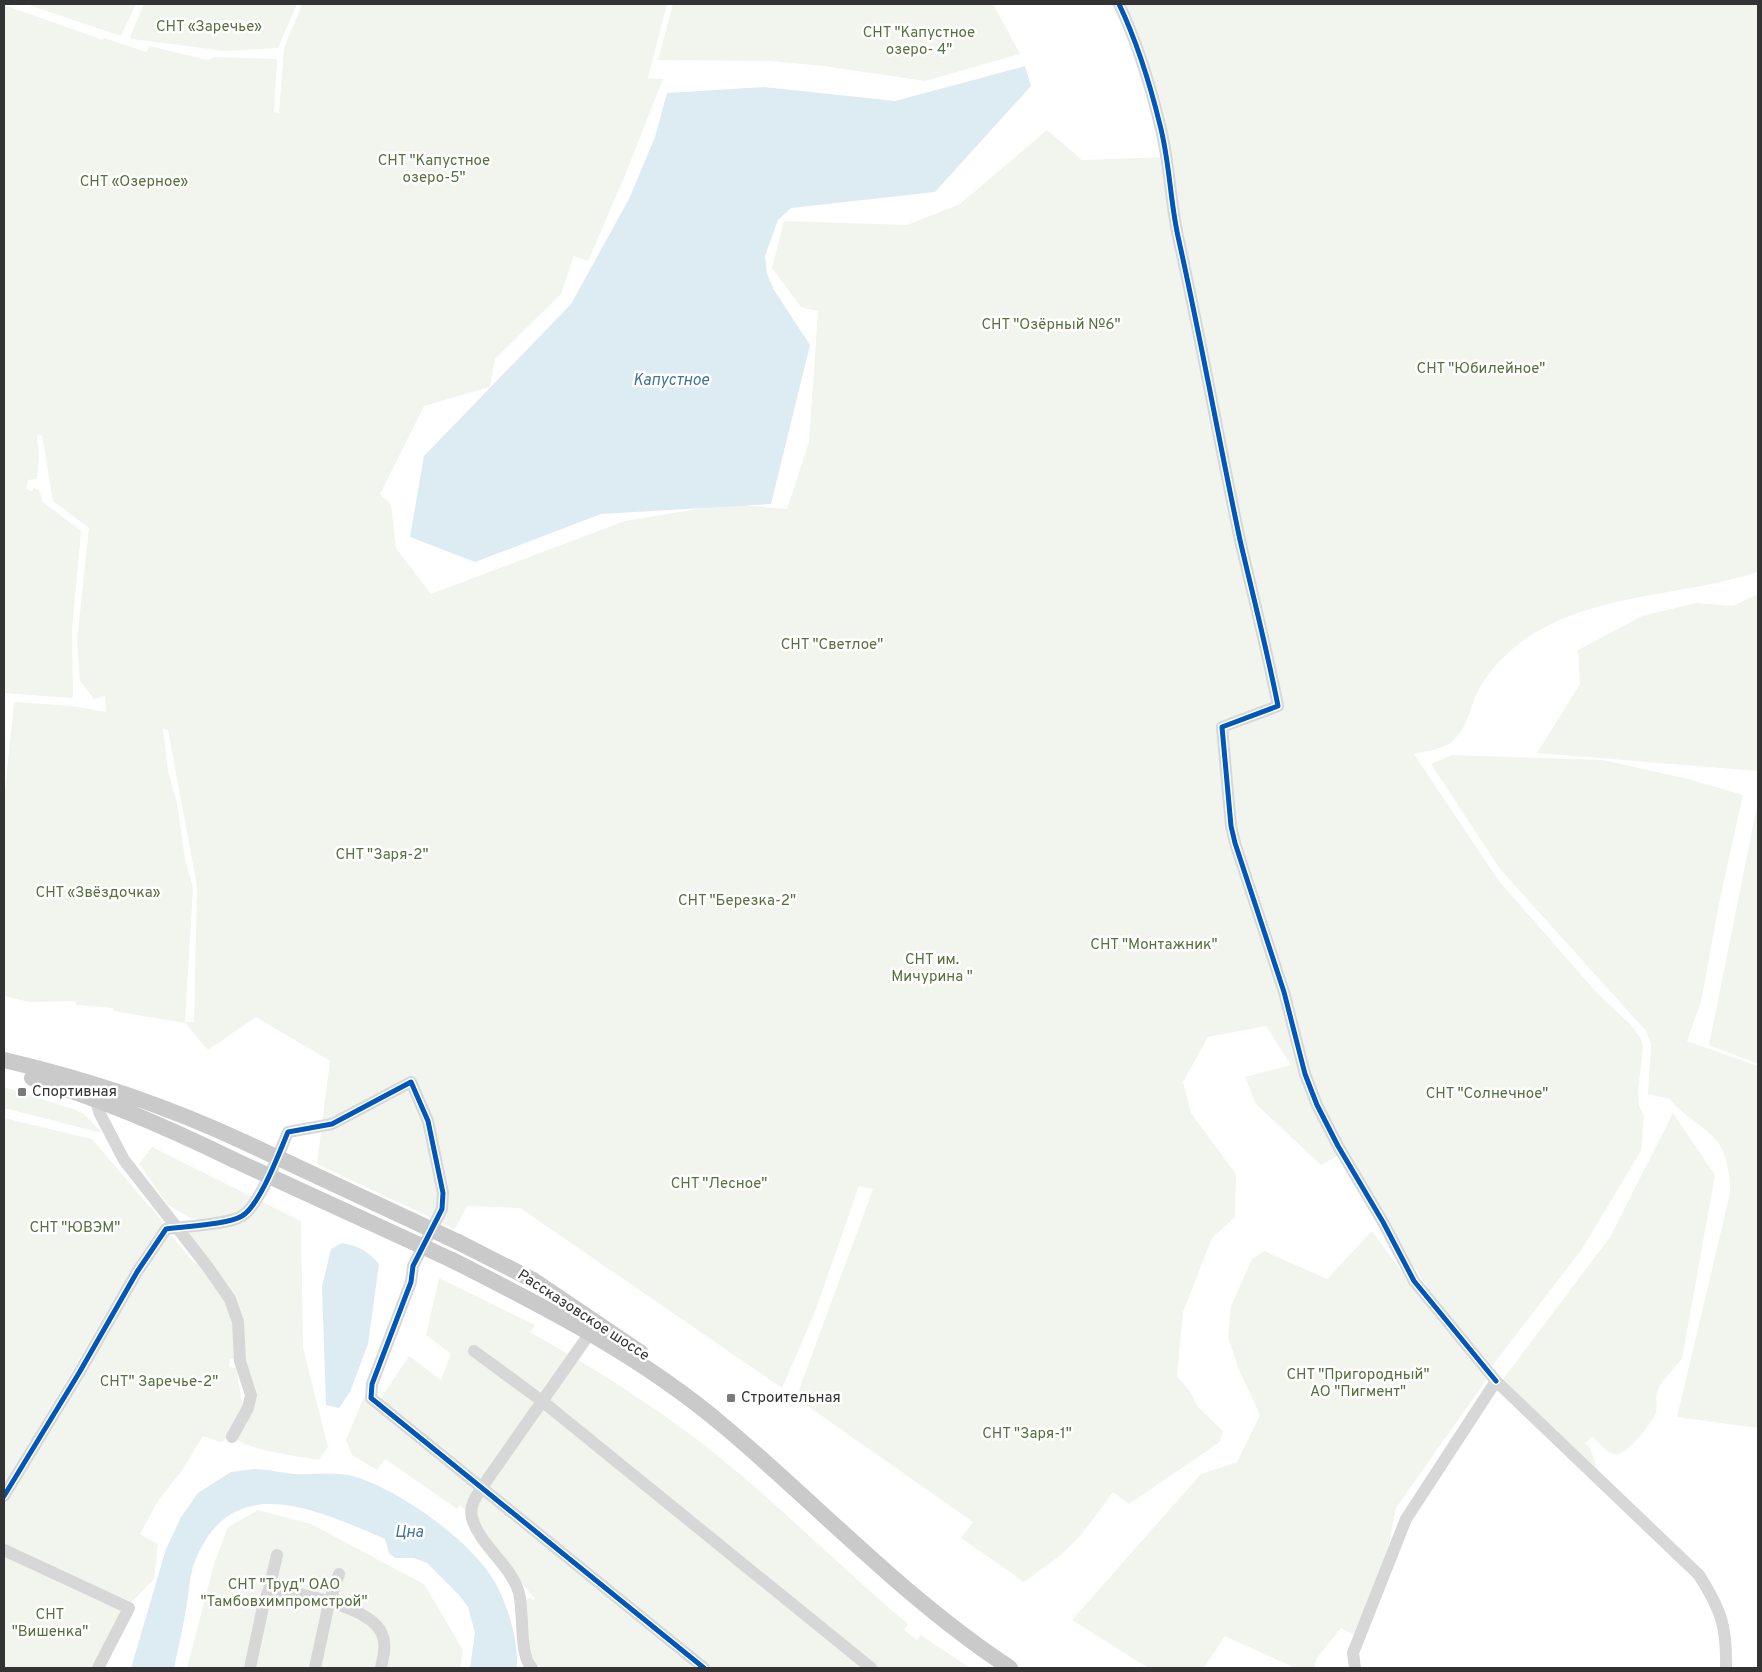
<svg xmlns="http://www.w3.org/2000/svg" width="1762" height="1672" font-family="Overpass,sans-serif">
	<rect width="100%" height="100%" fill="#fff"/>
	<path fill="#f1f5ed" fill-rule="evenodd" d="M26 4H136L121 36Z
		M144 4H297L278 48 225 51 132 39 130 37Z
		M302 4H667L648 78 663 79 624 178 588 261 574 256 561 294 495 359 490 387 424 406 380 494 391 505 396 548 431 594 625 521 727 504 787 509 809 442 818 311 801 307 772 268 784 221 907 225 960 204 1047 130 1082 160 1170 157 1123 4H1758V572C1684 596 1605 592 1536 632 1514 645 1489 669 1478 691 1470 707 1468 726 1455 739 1444 750 1428 750 1414 754L1499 881 1598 994 1629 1023 1640 1037 1643 1047 1638 1092 1639 1106 1644 1115 1641 1151 1582 1249 1492 1366 1435 1299 1382 1218 1347 1151 1321 1165 1256 1104 1245 1077 1291 1065 1266 1026 1208 1037 1183 1082 1191 1113 1236 1174 1235 1217 1212 1238 1183 1312 1177 1376 1191 1393 1198 1407 1223 1431 1220 1442 1129 1504 1113 1492 1082 1534 1061 1555 1024 1582 961 1538 973 1522 796 1398 873 1189 859 1186 815 1312 782 1388 520 1208 467 1206 455 1229 317 1164 330 1061 256 1017 208 1050 185 1023 114 1011 113 1008 76 1005V1001L29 1002 4 996V801L14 702 72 706 106 712 105 696 94 699 80 681 77 641 89 528 53 501 42 435 37 436 39 457 37 479 28 480 26 489 32 491 34 488 39 490 43 502 81 531 72 630 73 698 4 693V5L103 40 104 38 146 52 149 46 208 60 214 57 277 59 274 112 279 113 284 48ZM163 729 168 730 197 886 194 1022H185L193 888 185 859 177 803 168 771Z
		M673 4H993L1020 54 925 81 824 66 771 61 658 60Z
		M1758 594V771L1537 753 1580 684 1578 650 1642 616 1696 603 1733 606Z
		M1452 755 1603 760 1688 779 1743 795 1719 904 1701 1002 1687 1041 1758 1066V1428L1677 1417 1730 1193C1731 1178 1727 1157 1719 1144 1711 1130 1682 1116 1670 1099L1648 1094 1651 1045 1646 1031 1500 869 1431 764Z
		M1758 801V1064L1709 1045Z
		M4 1087 76 1110 84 1114 102 1133 4 1108Z
		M1673 1113 1715 1175 1682 1359C1674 1369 1661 1380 1657 1393 1655 1399 1658 1406 1656 1412 1652 1423 1629 1453 1617 1454 1608 1455 1599 1442 1592 1437L1585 1443 1590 1448 1599 1473 1503 1379 1610 1237Z
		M4 1118 92 1139 162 1221 161 1223 194 1263 199 1264 189 1233 197 1218 192 1219 168 1205 139 1164 152 1147 301 1221 303 1348 328 1447 319 1460C299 1456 249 1451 235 1438L253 1408 257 1392 245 1360 230 1359 229 1367 236 1368 243 1407 224 1441 220 1442 203 1436 183 1469 158 1501 140 1534 158 1544 154 1579 132 1602 4 1548V1504L36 1449 130 1273 4 1486Z
		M1372 1231 1429 1309 1487 1379 1396 1508 1385 1563 1374 1594 1353 1635 1341 1628 1317 1658 1314 1668H1295L1225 1636 1204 1668H1148L1072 1620 1201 1474 1237 1462 1260 1415 1239 1370 1228 1337 1231 1306 1252 1259 1264 1251 1327 1279Z
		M439 1278 535 1325 530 1332C596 1369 658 1408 717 1455 783 1509 843 1569 908 1624L904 1630 917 1640 921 1635 970 1668H542L531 1659 523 1603 529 1597 533 1600 535 1598C507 1570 490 1532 460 1505L457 1509 385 1459 377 1470 352 1455 346 1440 364 1397 375 1407 409 1356 441 1380 451 1354 426 1335Z
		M258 1510 311 1524 424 1584 463 1650 460 1668H187L214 1564 228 1527Z
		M4 1554 120 1609 121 1615 93 1668H4Z"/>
	<path fill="#ddebf3" d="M1025 66 1031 86 935 192 791 208 778 220 765 256 767 274 774 290 810 345 771 504 601 514 475 562 410 537 424 456 571 304 629 199 655 137 667 93 764 87 895 101Z
		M342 1243C359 1246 368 1251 379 1264L368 1344 350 1392 339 1408 326 1405 322 1287 331 1249Z
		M254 1469C268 1469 281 1473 295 1474 315 1475 337 1471 356 1477 401 1491 473 1542 496 1584 509 1609 518 1640 517 1668H470L475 1633 468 1607 459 1595 427 1563 414 1558H395L389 1553 385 1539C317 1510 230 1467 194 1564 189 1577 189 1594 186 1609 183 1629 178 1648 174 1668H131L166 1549 181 1517 198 1493 231 1472Z"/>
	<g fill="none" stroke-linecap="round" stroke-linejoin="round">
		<path stroke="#d7d7d7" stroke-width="12" d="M1119 4C1137 42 1150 84 1160 125 1170 163 1170 203 1179 241 1201 340 1219 441 1240 540 1253 596 1267 650 1278 706L1222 727 1231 826 1235 843 1284 992 1305 1074 1317 1105 1338 1146 1383 1222 1414 1281 1496 1381
			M95 1099 100 1114 124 1160 207 1266 230 1299 238 1322 240 1361 251 1395 248 1408 232 1437
			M474 1351 542 1401 871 1668
			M4 1496 79 1373 137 1272 166 1229C185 1226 227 1225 242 1216 260 1205 279 1153 288 1132L332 1124 411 1082 428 1121 443 1193 442 1209 413 1266 411 1282 372 1384 371 1398 704 1668
			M4 1550 129 1608 98 1668
			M269 1590 277 1555
			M250 1668 264 1602 269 1590C296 1592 371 1606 382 1634 387 1645 383 1657 381 1668
			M315 1668 329 1603 339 1574
			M532 1668C519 1656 524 1612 519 1593 512 1566 480 1546 472 1518 468 1503 480 1492 487 1480L590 1333
			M1355 1668 1353 1653 1406 1519 1496 1381 1699 1575C1721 1610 1727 1626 1726 1668"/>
		<path stroke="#cacaca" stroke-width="16" d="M4 1060C86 1079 167 1106 244 1142
			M32 1078C102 1099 169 1128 234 1160
			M458 1242 533 1280 641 1353
			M452 1260C547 1308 643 1357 725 1427 820 1507 906 1600 1010 1668"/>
		<path stroke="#cacaca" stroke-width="16" d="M244 1142 458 1242
			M234 1160 452 1260"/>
		<defs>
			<path id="cycleway" d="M1119 4C1137 42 1150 84 1160 125 1170 163 1170 203 1179 241 1201 340 1219 441 1240 540 1253 596 1267 650 1278 706L1222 727 1231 826 1235 843 1284 992 1305 1074 1317 1105 1338 1146 1383 1222 1414 1281 1496 1381
				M4 1496 79 1373 137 1272 166 1229C185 1226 227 1225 242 1216 260 1205 279 1153 288 1132L332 1124 411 1082 428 1121 443 1193 442 1209 413 1266 411 1282 372 1384 371 1398 704 1668"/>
		</defs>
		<use href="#cycleway" stroke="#fff" stroke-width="8"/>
		<use href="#cycleway" stroke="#0057b8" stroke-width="5"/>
	</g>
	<g fill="#7a7a7a" stroke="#fff" stroke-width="2">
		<rect x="17" y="1087" width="10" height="10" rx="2.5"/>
		<rect x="726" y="1393" width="10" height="10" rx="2.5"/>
	</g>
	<g text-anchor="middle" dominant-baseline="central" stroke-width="5" stroke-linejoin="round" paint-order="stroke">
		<g font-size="15" fill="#56703f" stroke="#fff">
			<text x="209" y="27">СНТ «Заречье»</text>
			<text x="919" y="33">СНТ "Капустное<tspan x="919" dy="17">озеро- 4"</tspan></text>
			<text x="434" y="161">СНТ "Капустное<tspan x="434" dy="17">озеро-5"</tspan></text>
			<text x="134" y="182">СНТ «Озерное»</text>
			<text x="1051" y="325">СНТ "Озёрный №6"</text>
			<text x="1481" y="369">СНТ "Юбилейное"</text>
			<text x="832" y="645">СНТ "Светлое"</text>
			<text x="382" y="855">СНТ "Заря-2"</text>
			<text x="98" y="893">СНТ «Звёздочка»</text>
			<text x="737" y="901">СНТ "Березка-2"</text>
			<text x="1154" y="945">СНТ "Монтажник"</text>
			<text x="932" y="960">СНТ им.<tspan x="932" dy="17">Мичурина "</tspan></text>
			<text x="1487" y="1094">СНТ "Солнечное"</text>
			<text x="719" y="1184">СНТ "Лесное"</text>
			<text x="75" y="1228">СНТ "ЮВЭМ"</text>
			<text x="1358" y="1375">СНТ "Пригородный"<tspan x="1358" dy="17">АО "Пигмент"</tspan></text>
			<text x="159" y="1382">СНТ" Заречье-2"</text>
			<text x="1027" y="1434">СНТ "Заря-1"</text>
			<text x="284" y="1585">СНТ "Труд" ОАО<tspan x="284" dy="17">"Тамбовхимпромстрой"</tspan></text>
			<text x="50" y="1615">СНТ<tspan x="50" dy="17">"Вишенка"</tspan></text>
		</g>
		<g font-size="15" fill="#333" stroke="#fff" text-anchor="start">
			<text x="32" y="1092">Спортивная</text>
			<text x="741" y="1398">Строительная</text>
		</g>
		<g font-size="15" fill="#333" stroke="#fff">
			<text transform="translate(583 1316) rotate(33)">Рассказовское шоссе</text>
		</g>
		<g font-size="16" font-style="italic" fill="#3f7597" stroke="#fff">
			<text x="671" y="381">Капустное</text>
			<text x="409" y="1533">Цна</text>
		</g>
	</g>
	<rect width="1762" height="1672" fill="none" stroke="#333333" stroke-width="10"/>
</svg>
